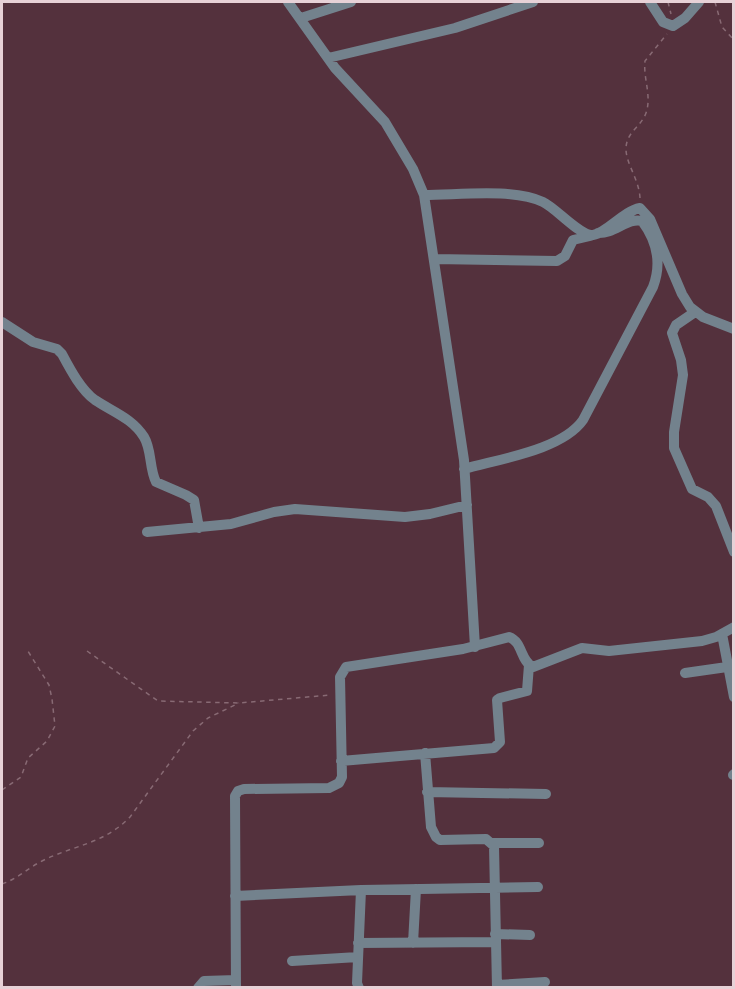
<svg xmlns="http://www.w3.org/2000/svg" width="735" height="989" font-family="Arial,sans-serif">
	<rect width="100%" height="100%" fill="#54313d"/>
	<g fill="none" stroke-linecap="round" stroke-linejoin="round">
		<path stroke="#886a74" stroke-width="1.5" stroke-dasharray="4.5 4.5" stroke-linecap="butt" d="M668 2 671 14
			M715 2 722 27 734 40
			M640 198C639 179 626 164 626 149 626 132 641 127 646 113 652 96 643 78 645 61L667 34
			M87 651 158 701 239 703 330 695
			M2 790 21 777 28 758 47 741 55 726 52 699 49 685 26 648
			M2 884C17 879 28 868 42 861 74 845 104 844 130 817L193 731 208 718 239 703"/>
		<path stroke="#73828d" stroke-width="10" d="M288 2 335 68 385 122 413 169 424 195 464 460 475 647
			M650 2 663 22 673 26 685 18 699 2
			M301 18 351 2
			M328 58 455 28 533 2
			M424 195C459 195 513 188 543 202 556 208 581 237 593 235 607 233 623 211 640 208L650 219 682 294 690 307 703 317 734 329
			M435 259 557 261 565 256 573 240 590 236
			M695 312 676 325 672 333 681 360 683 375 674 432V448L692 489 708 497 716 506 734 552
			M2 322 33 342 57 349 62 354C70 369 81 390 95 400 113 412 132 418 144 437 152 450 149 468 156 482L186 495 194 500 199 528
			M464 469C499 459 562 450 583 420L653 287C662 263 657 241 642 221 628 217 614 234 598 233
			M147 532 231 524 274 512 295 509 405 517 430 514 467 505
			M722 634 734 697
			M685 673 727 667
			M425 753 431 827 436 837 440 840 486 839 494 846 497 988
			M341 761 494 748 500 742 497 700 500 698 527 691 529 665
			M733 775 734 774
			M427 792 546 794
			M492 843H539
			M235 896 361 890 538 887
			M495 934 530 935
			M358 943 496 942
			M413 943 416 889
			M292 961 358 957
			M497 985 545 982
			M198 988 204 981 236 980
			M236 988 235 796 238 791 244 789 329 788 339 783 342 777 340 677 346 667 463 649 509 637C523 642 520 661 533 667L582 648 609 651 702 641 716 637 734 627
			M359 988 357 983 361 890"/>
	</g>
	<rect width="735" height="989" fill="none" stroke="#e7d1d7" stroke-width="6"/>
</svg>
